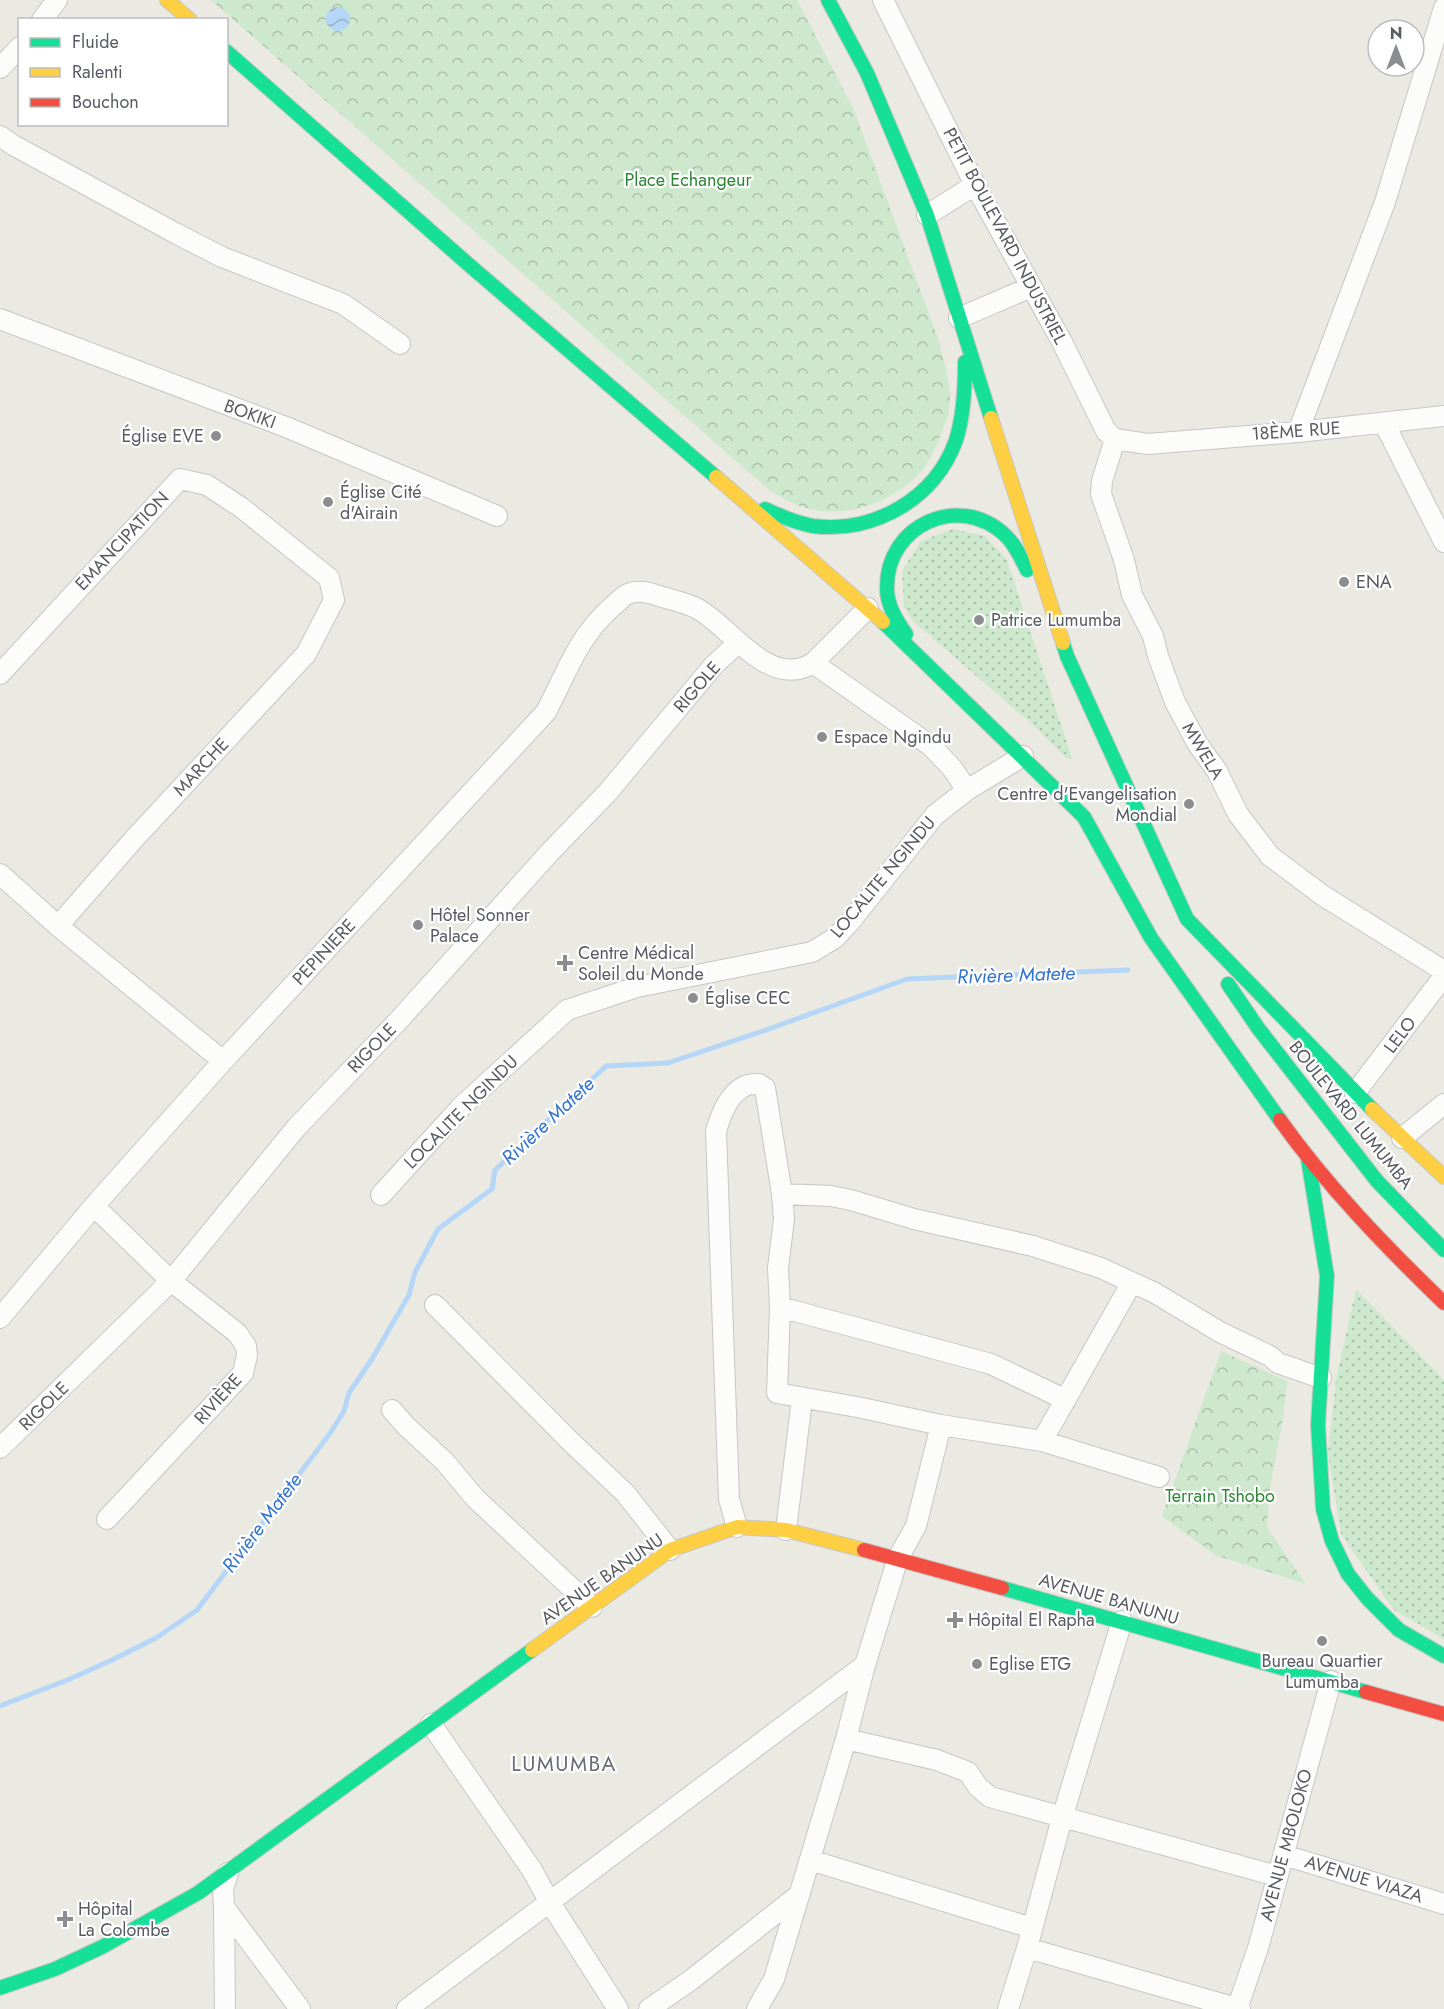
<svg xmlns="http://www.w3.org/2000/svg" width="1444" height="2009" font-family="Jost,sans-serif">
	<defs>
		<pattern id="grass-dots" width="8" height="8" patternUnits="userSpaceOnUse" patternTransform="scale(1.5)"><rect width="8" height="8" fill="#cee8cd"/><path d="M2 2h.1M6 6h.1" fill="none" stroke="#aabfaa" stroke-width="1.8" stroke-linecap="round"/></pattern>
		<pattern id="forest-crowns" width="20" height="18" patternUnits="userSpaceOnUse" patternTransform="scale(1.5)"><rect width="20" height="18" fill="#cee8cd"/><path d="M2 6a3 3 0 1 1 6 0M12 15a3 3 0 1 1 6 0" fill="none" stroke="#aabfaa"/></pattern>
		<pattern id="water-waves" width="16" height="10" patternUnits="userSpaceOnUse" patternTransform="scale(1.5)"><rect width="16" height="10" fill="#b5d6f6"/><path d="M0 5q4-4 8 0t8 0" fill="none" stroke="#96b1cb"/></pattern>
	</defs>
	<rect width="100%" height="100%" fill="#eae9e2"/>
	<path fill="url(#grass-dots)" d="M953 529 985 536 1007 560 1072 758 1067 759 1032 724 914 622 904 607 902 571 921 541Z
		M1356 1289 1444 1380V1639L1394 1610 1341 1534 1328 1453 1336 1380Z"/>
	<path fill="url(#forest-crowns)" d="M211 0H797L854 110 939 341C944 361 950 381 950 400 950 411 946 422 942 432 937 444 932 458 923 469 898 499 854 517 815 510 798 507 784 499 769 490Z
		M1221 1351 1287 1381 1283 1418 1269 1494 1267 1527 1306 1584 1215 1555 1162 1516Z"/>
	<path fill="url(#water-waves)" d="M326 19a12 12 0 1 1 24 0a12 12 0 1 1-24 0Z"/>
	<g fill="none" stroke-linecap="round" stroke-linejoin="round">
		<path stroke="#b5d6f6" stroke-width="5" d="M0 1706 70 1679 112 1660 156 1638 197 1610 331 1432 344 1411 349 1393 372 1359 409 1295 415 1272 438 1229 492 1189 495 1170 606 1066 668 1063 766 1030 907 979 1128 970"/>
		<defs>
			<path id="street" d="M883 0 975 185 1062 342 1106 431 1115 439 1148 444 1298 432 1444 416
				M42 20 57 0
				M0 68 20 47
				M0 136 13 145 177 234 222 257 343 304 400 344
				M927 215 975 185
				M959 318 1031 287
				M0 319 286 427 497 516
				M1384 423 1444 542
				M1298 432 1385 202 1444 8
				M1115 439 1102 481 1101 494 1124 560 1132 595 1153 636 1158 656 1175 702 1197 743 1217 771 1238 814 1270 856 1322 895 1444 971
				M813 663 931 746 952 768 967 790
				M0 674 180 479 207 485 242 508 329 578 334 600 306 654 134 839 58 926
				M0 874 58 926 223 1061
				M1355 1093 1444 976
				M1402 1138 1444 1104
				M782 1194 831 1196 851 1200 914 1219 1033 1246 1101 1268 1155 1293 1220 1332 1270 1356 1278 1363 1321 1378
				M381 1195 462 1106 567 1010 637 987 812 952 835 938 849 923 935 815 967 790 1023 756
				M94 1206 171 1281 237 1333 246 1346 247 1355 243 1373 107 1519
				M435 1305 572 1443 625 1493 670 1550
				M780 1307 991 1364 1066 1400
				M0 1318 94 1206 223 1061 546 712C567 672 578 636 614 605 618 602 623 596 628 594 638 589 650 593 659 596 672 600 687 603 698 609 732 628 769 690 813 663L868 608
				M392 1410 406 1426 444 1461 476 1499 592 1607
				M1042 1441 1131 1284
				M0 1448 171 1281 296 1128 399 1020 551 851 608 792 714 665 738 643
				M737 1527 729 1499 716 1131C721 1115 728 1094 745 1086 748 1084 755 1084 759 1084L765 1088 782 1194 784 1219 778 1268 780 1307 777 1393 857 1407 941 1425 1042 1441 1159 1477
				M786 1530 802 1399
				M431 1724 532 1870 549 1901 618 2009
				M846 1739 937 1760 968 1772 978 1787 990 1797 1277 1876
				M1284 1855 1444 1904
				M810 1860 1032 1928
				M228 1873 223 1889 224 1907 300 2009
				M224 1907 225 2009
				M1027 1948 1240 2009
				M407 2009 865 1665
				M649 2009 691 1980 800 1894
				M757 2009 774 1979 846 1739 865 1665 898 1558 916 1526 941 1425
				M1008 2009 1027 1948 1062 1818 1122 1621
				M1237 2009 1258 1948 1331 1681"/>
			<path id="fast" d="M828 0 867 73 927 215 991 418
				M226 51 468 264 716 477
				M765 509C780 516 796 523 813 526 874 534 936 498 956 440 964 415 965 388 965 362
				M883 622 1084 817 1151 938 1280 1120
				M906 634C896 620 887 605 887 588 886 525 959 492 1005 535 1015 544 1021 558 1027 570
				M1063 643 1067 656 1187 919 1372 1109
				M1228 984 1258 1028 1377 1181 1444 1250
				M1308 1159 1327 1276 1318 1425 1323 1509 1332 1541 1348 1574 1367 1598 1399 1630 1444 1656
				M1002 1588 1366 1692
				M0 1988 55 1969 102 1947 198 1893 532 1650"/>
			<path id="slow" d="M167 0 190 20
				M991 418 1063 643
				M716 477 883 622
				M1372 1109 1444 1177
				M532 1650 670 1550 737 1527 786 1530 864 1550"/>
			<path id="jam" d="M1280 1120C1327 1186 1385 1246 1444 1303
				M864 1550 1002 1588
				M1366 1692 1444 1714"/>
		</defs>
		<use href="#street" stroke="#c6c7c5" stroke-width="22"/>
		<use href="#fast" stroke="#c7c8c6" stroke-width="16"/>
		<use href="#slow" stroke="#c7c8c6" stroke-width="16"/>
		<use href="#jam" stroke="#c7c8c6" stroke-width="16"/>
		<use href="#street" stroke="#fcfcfb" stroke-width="20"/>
		<use href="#fast" stroke="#16e098" stroke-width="14"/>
		<use href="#slow" stroke="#ffcf43" stroke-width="14"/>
		<use href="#jam" stroke="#f24e42" stroke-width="14"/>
	</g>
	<g fill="#8b8d8f" stroke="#fff" stroke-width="2">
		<circle cx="216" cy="436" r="6"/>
		<circle cx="328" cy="502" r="6"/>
		<circle cx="1344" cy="582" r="6"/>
		<circle cx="979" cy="620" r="6"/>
		<circle cx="822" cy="737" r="6"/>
		<circle cx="1189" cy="804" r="6"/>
		<circle cx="418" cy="925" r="6"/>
		<path d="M562 954h6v6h6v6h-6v6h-6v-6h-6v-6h6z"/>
		<circle cx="693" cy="998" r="6"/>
		<path d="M952 1611h6v6h6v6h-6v6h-6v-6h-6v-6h6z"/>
		<circle cx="1322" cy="1641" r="6"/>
		<circle cx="977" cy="1664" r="6"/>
		<path d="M62 1910h6v6h6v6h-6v6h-6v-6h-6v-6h6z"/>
	</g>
	<g text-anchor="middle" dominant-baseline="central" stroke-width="4.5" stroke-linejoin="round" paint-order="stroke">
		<g font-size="18" fill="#2c8736" stroke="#fff">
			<text x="688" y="180">Place Echangeur</text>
			<text x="1220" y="1496">Terrain Tshobo</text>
		</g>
		<g font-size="18" fill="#585c62" stroke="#fff">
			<text transform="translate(1005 236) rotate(62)">PETIT BOULEVARD INDUSTRIEL</text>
			<text transform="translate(250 414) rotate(20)">BOKIKI</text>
			<text transform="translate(1296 431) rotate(-4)">18ÈME RUE</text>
			<text transform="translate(122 541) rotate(-47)">EMANCIPATION</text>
			<text transform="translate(697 687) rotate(-49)">RIGOLE</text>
			<text transform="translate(1203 751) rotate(59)">MWELA</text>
			<text transform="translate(201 767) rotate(-47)">MARCHE</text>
			<text transform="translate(883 877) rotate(-50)">LOCALITE NGINDU</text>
			<text transform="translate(324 952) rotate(-47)">PEPINIERE</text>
			<text transform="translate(1400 1035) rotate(-53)">LELO</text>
			<text transform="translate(372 1048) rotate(-46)">RIGOLE</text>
			<text transform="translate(461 1112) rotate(-45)">LOCALITE NGINDU</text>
			<text transform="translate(1351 1115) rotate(51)">BOULEVARD LUMUMBA</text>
			<text transform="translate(218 1399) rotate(-48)">RIVIÈRE</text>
			<text transform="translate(44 1406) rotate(-44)">RIGOLE</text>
			<text transform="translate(602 1579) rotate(-35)">AVENUE BANUNU</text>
			<text transform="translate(1109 1599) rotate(16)">AVENUE BANUNU</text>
			<text transform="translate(1286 1845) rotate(-75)">AVENUE MBOLOKO</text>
			<text transform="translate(1364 1879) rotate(17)">AVENUE VIAZA</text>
		</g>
		<g font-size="18" fill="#585c62" stroke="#fff" text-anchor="start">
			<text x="204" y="436" text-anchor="end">Église EVE</text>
			<text x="340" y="492">Église Cité<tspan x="340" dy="21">d'Airain</tspan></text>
			<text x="1356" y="582">ENA</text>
			<text x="991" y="620">Patrice Lumumba</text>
			<text x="834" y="737">Espace Ngindu</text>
			<text x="1177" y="794" text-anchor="end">Centre d'Evangelisation<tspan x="1177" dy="21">Mondial</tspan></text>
			<text x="430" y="915">Hôtel Sonner<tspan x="430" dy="21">Palace</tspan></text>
			<text x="578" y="953">Centre Médical<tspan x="578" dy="21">Soleil du Monde</tspan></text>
			<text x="705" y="998">Église CEC</text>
			<text x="968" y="1620">Hôpital El Rapha</text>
			<text x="1322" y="1661" text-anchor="middle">Bureau Quartier<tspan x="1322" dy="21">Lumumba</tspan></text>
			<text x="989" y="1664">Eglise ETG</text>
			<text x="78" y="1909">Hôpital<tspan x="78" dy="21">La Colombe</tspan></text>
		</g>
		<g font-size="20" font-style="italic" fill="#3475ce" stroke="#fff">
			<text transform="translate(1016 975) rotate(-2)">Rivière Matete</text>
			<text transform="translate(548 1121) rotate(-43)">Rivière Matete</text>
			<text transform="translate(262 1523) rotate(-53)">Rivière Matete</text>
		</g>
		<g font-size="21" letter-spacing="1.5" fill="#696e74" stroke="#fff">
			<text x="564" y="1764">LUMUMBA</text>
		</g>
	</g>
	<rect x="18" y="18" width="210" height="108" fill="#ffffff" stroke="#bcbec0" stroke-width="1.5"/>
	<rect x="30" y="38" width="30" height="9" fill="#16e098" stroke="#bcbec0" stroke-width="1.5"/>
	<text x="72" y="48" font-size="18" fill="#585c62">Fluide</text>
	<rect x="30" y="68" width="30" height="9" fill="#ffcf43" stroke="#bcbec0" stroke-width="1.5"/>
	<text x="72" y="78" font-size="18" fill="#585c62">Ralenti</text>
	<rect x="30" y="98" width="30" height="9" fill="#f24e42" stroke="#bcbec0" stroke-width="1.5"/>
	<text x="72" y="108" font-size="18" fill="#585c62">Bouchon</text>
	<g transform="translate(1396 48)"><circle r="28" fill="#ffffff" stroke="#bcbec0" stroke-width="1.5"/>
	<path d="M0-4.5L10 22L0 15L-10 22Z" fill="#8b8d8f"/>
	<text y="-9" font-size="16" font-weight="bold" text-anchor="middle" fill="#585c62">N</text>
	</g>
</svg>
